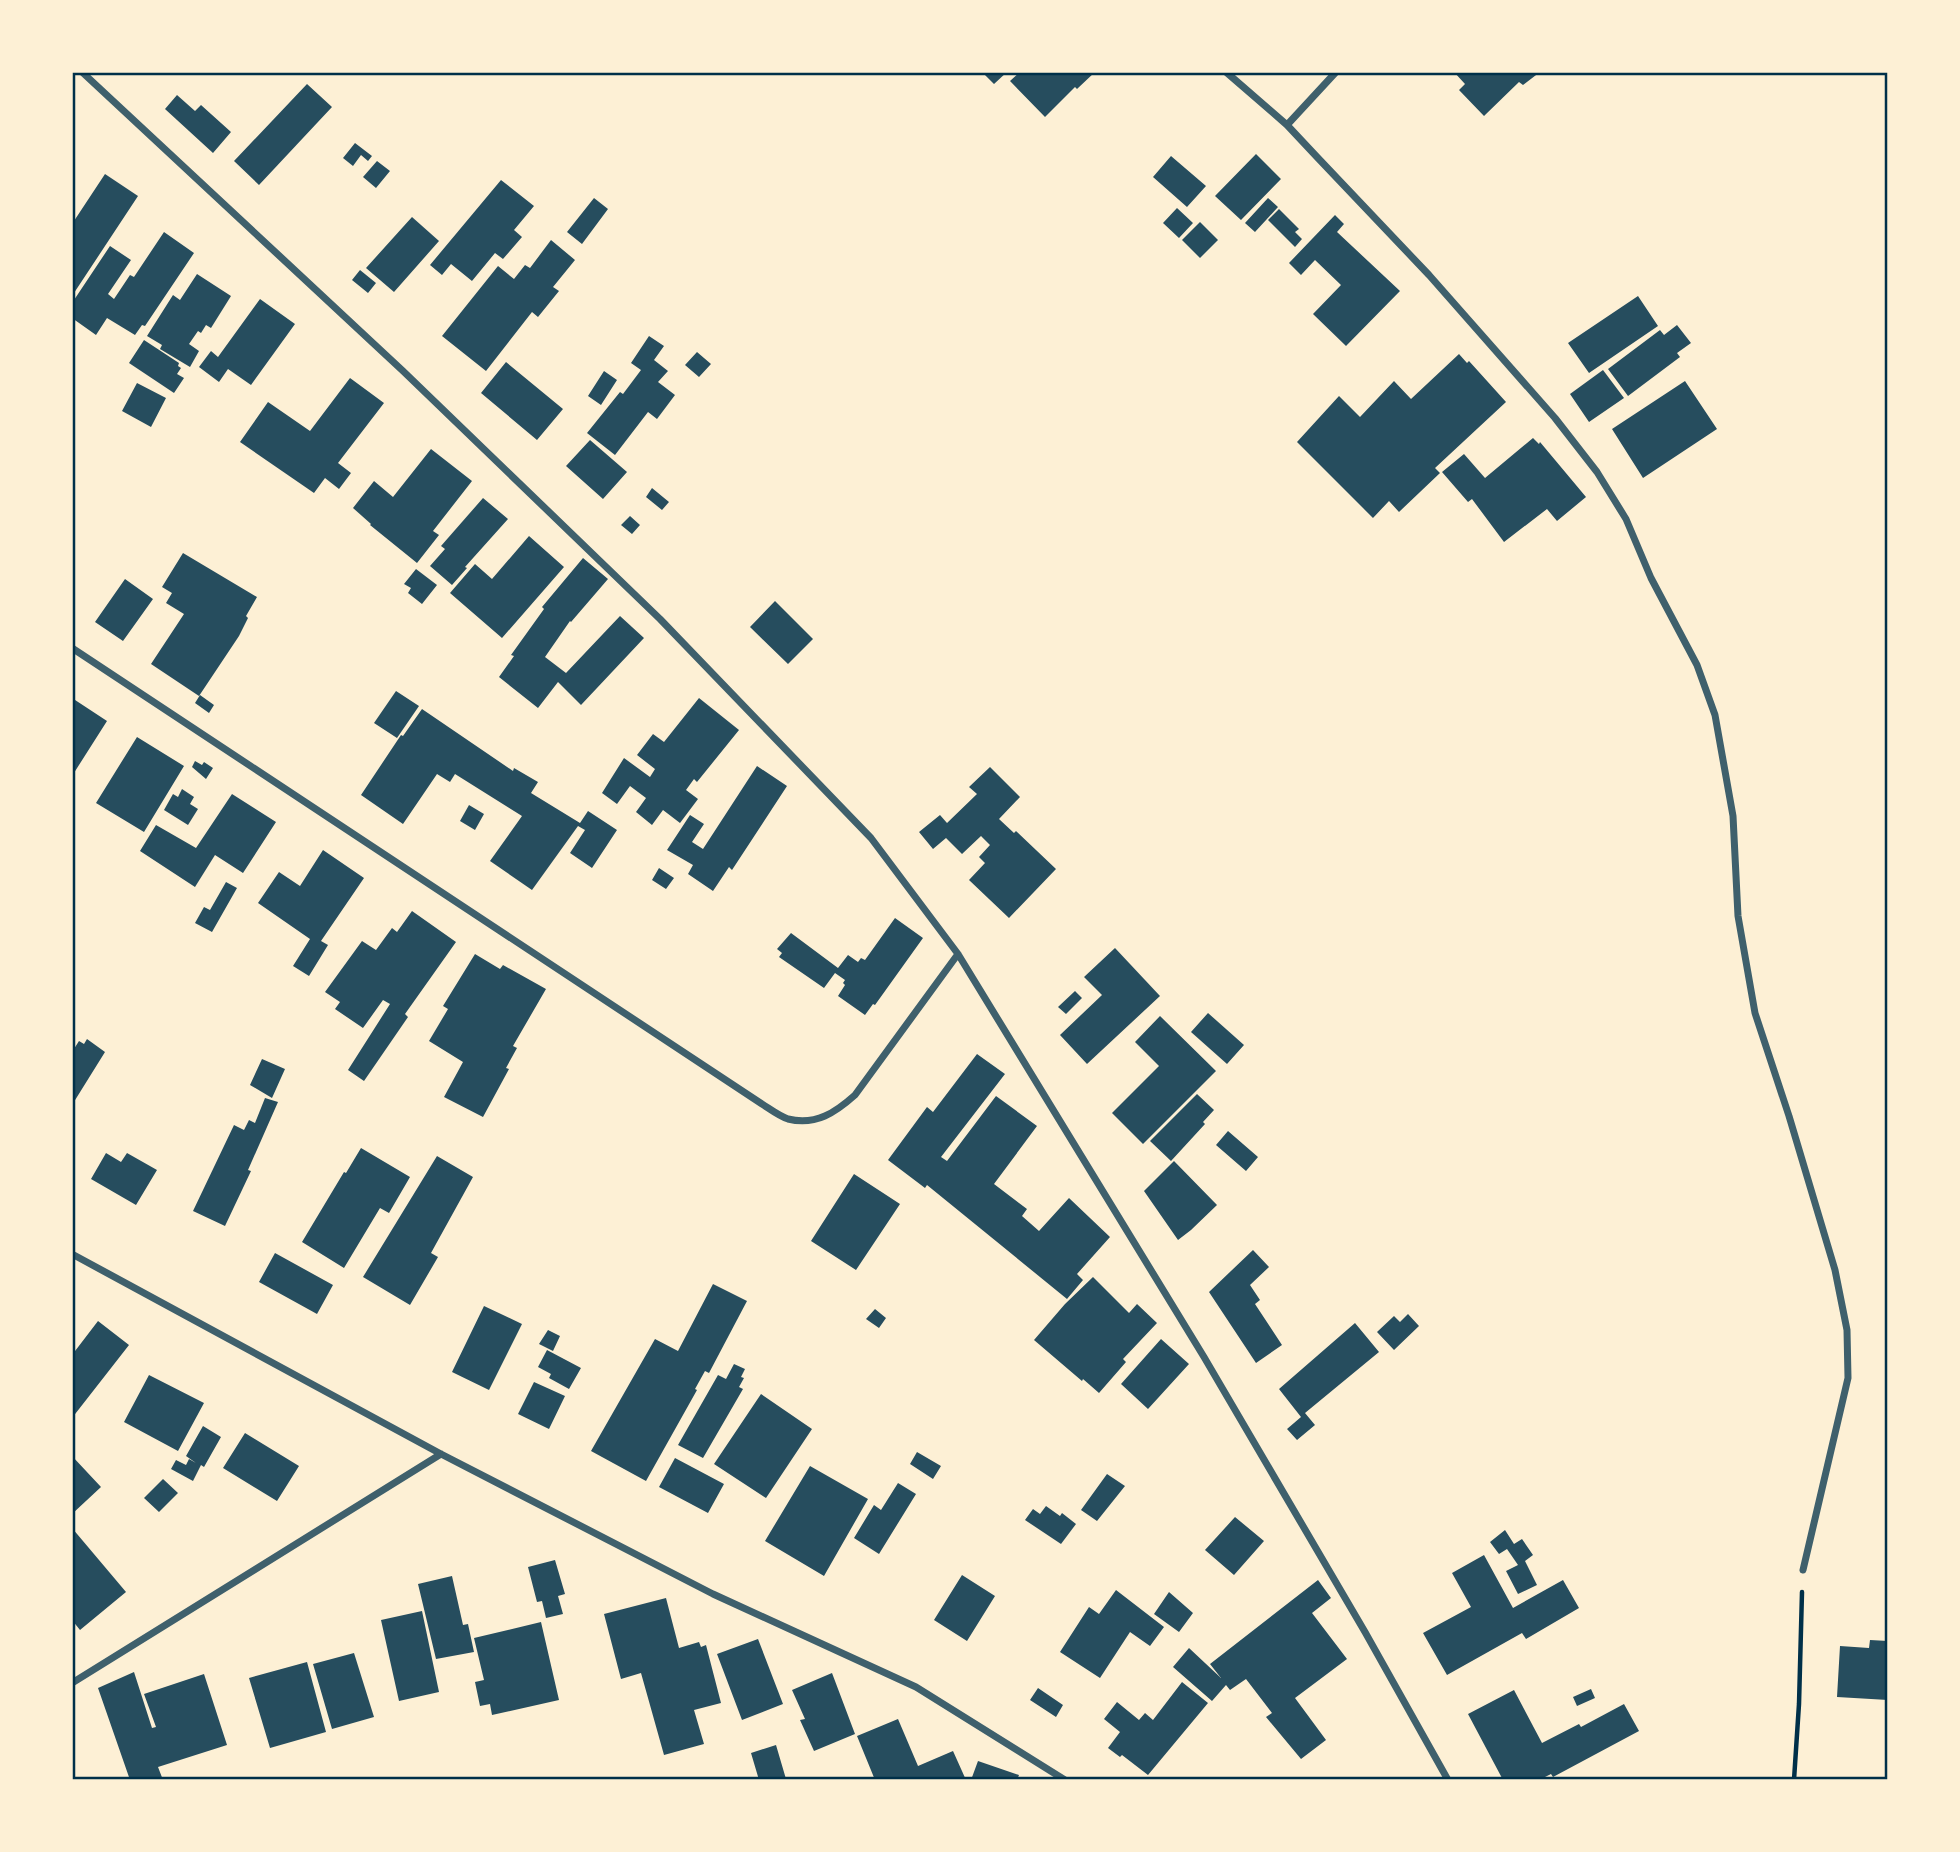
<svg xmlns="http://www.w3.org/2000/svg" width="1960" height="1852" font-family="'Work Sans',sans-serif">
	<rect width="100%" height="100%" fill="#fdf0d5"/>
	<path fill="#264d5e" d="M982 72H1007L994 84Z
		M1020 72H1095L1077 89 1075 87 1045 117 1010 81Z
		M1454 72H1540L1523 85 1519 82 1484 116 1459 90 1465 84Z
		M307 84 332 107 259 185 234 161Z
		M177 95 195 111 201 105 231 132 213 153 165 109Z
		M355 143 372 156 368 161 361 155 353 166 343 158Z
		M1256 154 1281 179 1241 220 1215 196Z
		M1171 156 1206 186 1187 207 1153 177Z
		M377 161 390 171 376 188 363 177Z
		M105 174 138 196 72 296V224Z
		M501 180 534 206 514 230 522 237 503 259 495 253 472 281 451 264 442 275 430 265Z
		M594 198 608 209 582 244 567 232Z
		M1268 198 1278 207 1255 232 1245 223Z
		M1177 208 1193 223 1179 238 1163 223Z
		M1279 209 1299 229 1295 232 1302 239 1295 247 1268 220Z
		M1335 215 1344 224 1337 232 1400 291 1346 346 1313 314 1341 285 1315 260 1301 275 1289 263Z
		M412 217 439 241 394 292 366 268Z
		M1200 222 1218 240 1200 258 1182 240Z
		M164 232 194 253 145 326 142 325 135 335 107 318 96 335 72 318V303L110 246 131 260 108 294 114 299 130 275 134 277Z
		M551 240 575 260 553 287 559 291 538 317 532 312 486 371 442 336 498 266 514 279 525 265 530 268Z
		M360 270 376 283 368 293 352 280Z
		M197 274 231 296 211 328 206 325 201 333 198 331 189 344 199 351 190 367 160 349 162 345 147 336 173 295 180 300Z
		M1638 296 1658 326 1589 373 1568 343Z
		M260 299 295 324 251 385 228 369 219 382 199 367 211 351 218 357Z
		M1677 325 1691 343 1677 353 1680 357 1628 396 1608 369 1660 330 1664 335Z
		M649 336 664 346 654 360 668 371 658 382 675 395 657 419 648 412 615 455 587 433 620 392 623 394 641 370 631 363Z
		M144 340 179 363 178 366 181 368 177 374 184 378 174 393 129 363Z
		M697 352 711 364 699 377 685 365Z
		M1459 354 1467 363 1469 361 1506 402 1435 468 1440 473 1399 512 1389 501 1373 518 1297 442 1339 396 1360 417 1394 381 1411 399Z
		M506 362 563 409 537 440 481 393Z
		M1603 370 1624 398 1589 422 1570 394Z
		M604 371 617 380 601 405 588 396Z
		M350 378 384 403 338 463 351 473 339 489 325 478 314 493 240 442 268 402 310 431Z
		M1685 381 1717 429 1643 478 1612 429Z
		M137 383 166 398 151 427 122 411Z
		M1533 438 1539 444 1540 442 1586 497 1557 521 1547 509 1504 542 1472 499 1468 502 1442 472 1464 454 1485 478Z
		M590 440 627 472 603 499 566 466Z
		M431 449 472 481 433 531 439 535 417 563 370 525 371 524 353 508 374 481 393 497Z
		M652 488 669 502 662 510 646 497Z
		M483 498 508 519 465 567 467 568 452 585 430 566 445 549 441 546Z
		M630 516 640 525 632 534 621 525Z
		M529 536 564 567 502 638 450 593 475 564 492 579Z
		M183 553 257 597 246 616 248 618 239 636 199 696 151 664 184 614 166 603 172 593 162 587Z
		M583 558 608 579 571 622 570 621 545 657 566 673 620 616 644 638 581 705 558 682 538 708 499 677 514 656 511 655 544 609 542 607Z
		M416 569 437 585 422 604 408 593 411 588 404 584Z
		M125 579 153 599 123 641 95 622Z
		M775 601 813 639 788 664 750 627Z
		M396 691 419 706 397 738 374 723Z
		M200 695 214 705 209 713 195 703Z
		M72 698 107 721 72 776Z
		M699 698 739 730 697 782 694 779 686 790 698 799 680 823 663 810 652 825 636 812 646 798 630 786 617 804 602 793 624 758 650 777 655 769 637 755 653 734 664 742Z
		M422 709 513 771 514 768 538 782 531 793 580 823 588 811 617 830 592 868 570 853 585 830 578 826 532 890 490 861 522 816 455 774 450 782 437 774 403 824 361 795 401 735 403 736Z
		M137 737 184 766 144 832 96 803Z
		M195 761 202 765 204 762 213 768 206 779 192 767Z
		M757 766 787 786 732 870 729 867 713 891 688 874 693 865 667 850 690 815 704 824 692 842 703 849Z
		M990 767 1020 797 999 819 1014 833 1016 831 1056 869 1009 918 969 880 985 863 979 857 990 845 981 836 962 854 946 838 933 849 919 832 940 815 947 823 977 794 969 787Z
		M182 789 194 797 190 804 198 809 188 825 164 810 173 794 178 797Z
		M232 794 276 822 243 873 215 855 195 887 140 851 156 825 196 848Z
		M469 805 484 814 475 830 460 821Z
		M323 850 364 878 321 941 328 945 309 976 293 966 310 939 258 903 279 872 300 886Z
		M659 868 674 878 666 889 652 880Z
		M226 882 237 888 212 932 195 923 204 907 210 910Z
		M412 911 456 942 405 1014 408 1017 364 1081 348 1070 390 1004 383 1000 363 1028 335 1009 340 1002 325 992 362 941 376 950 392 928 397 932Z
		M895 918 923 938 875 1005 873 1004 865 1015 838 996 845 985 843 983 845 980 835 973 824 988 779 957 782 953 777 949 791 933 838 968 848 955 858 962 861 958 865 960Z
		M1115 948 1160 996 1087 1064 1060 1035 1102 995 1084 977Z
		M475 954 500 969 503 965 546 989 513 1046 517 1048 506 1068 509 1069 483 1117 444 1097 463 1062 429 1041 448 1009 443 1006Z
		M1075 991 1082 998 1066 1014 1058 1007Z
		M1208 1013 1244 1045 1227 1064 1191 1032Z
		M1160 1016 1216 1071 1143 1144 1112 1113 1159 1066 1135 1042Z
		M87 1039 105 1052 72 1105V1052L79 1041 84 1044Z
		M977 1054 1005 1074 941 1157 947 1161 996 1096 1037 1126 994 1184 1027 1209 1022 1216 1039 1231 1069 1198 1110 1237 1077 1274 1083 1280 1067 1299 927 1185 925 1188 888 1160 927 1107 933 1112Z
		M262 1059 285 1069 272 1098 250 1085Z
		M1197 1094 1214 1110 1203 1122 1205 1124 1171 1161 1150 1141Z
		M265 1098 278 1102 248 1170 251 1171 225 1226 193 1211 234 1125 244 1130 249 1120 255 1123Z
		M1228 1131 1258 1157 1246 1171 1216 1145Z
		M361 1148 410 1177 389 1213 380 1208 344 1268 302 1242 344 1172 346 1173Z
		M106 1153 121 1162 127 1153 157 1170 136 1205 91 1179Z
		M437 1156 473 1177 431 1253 438 1257 410 1305 363 1277Z
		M1174 1161 1217 1205 1191 1230 1178 1240 1144 1191Z
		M854 1174 900 1204 856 1270 811 1241Z
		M1253 1250 1269 1267 1250 1285 1260 1300 1255 1304 1282 1345 1256 1363 1209 1292Z
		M275 1253 333 1285 317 1314 259 1282Z
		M1093 1277 1129 1313 1137 1304 1157 1323 1123 1359 1126 1362 1099 1393 1083 1379 1082 1381 1034 1340 1065 1304Z
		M713 1284 747 1301 709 1373 705 1371 695 1389 697 1390 646 1481 591 1451 655 1339 678 1351Z
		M484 1306 522 1324 489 1390 452 1372Z
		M875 1309 886 1318 879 1328 866 1319Z
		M1408 1314 1419 1326 1394 1350 1377 1332 1394 1316 1400 1322Z
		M98 1321 129 1345 72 1418V1355Z
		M1355 1323 1379 1352 1305 1413 1315 1425 1297 1440 1287 1429 1301 1417 1279 1389Z
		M548 1330 560 1336 553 1351 539 1344Z
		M1161 1339 1189 1364 1148 1409 1121 1384Z
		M547 1350 581 1368 569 1389 549 1378 551 1374 538 1367Z
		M734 1364 745 1369 741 1377 744 1378 739 1387 743 1389 703 1458 678 1445 718 1375 726 1379Z
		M149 1375 204 1403 178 1451 124 1422Z
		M534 1382 565 1396 549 1429 518 1414Z
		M761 1394 812 1429 766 1498 714 1464Z
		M203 1426 221 1437 204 1467 201 1465 193 1481 171 1469 176 1460 186 1465 189 1459 196 1463 186 1456Z
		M245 1433 299 1466 277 1501 223 1468Z
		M917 1452 941 1466 933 1479 910 1464Z
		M72 1456 101 1487 72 1514Z
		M675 1458 724 1484 708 1513 659 1487Z
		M810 1466 868 1499 824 1576 765 1541Z
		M1107 1474 1125 1486 1097 1521 1081 1510Z
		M163 1479 178 1493 159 1512 144 1498Z
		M898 1483 916 1494 879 1554 854 1538 874 1505 881 1510Z
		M1046 1506 1060 1516 1062 1513 1076 1524 1061 1544 1025 1520 1033 1509 1040 1514Z
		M1235 1517 1264 1541 1234 1575 1205 1550Z
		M72 1528 126 1592 80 1630 72 1620Z
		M1505 1530 1514 1544 1522 1539 1533 1555 1525 1561 1537 1585 1518 1594 1506 1571 1518 1565 1507 1549 1499 1554 1490 1542Z
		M1484 1555 1513 1608 1563 1580 1579 1608 1526 1639 1522 1633 1447 1675 1423 1633 1471 1607 1452 1573Z
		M555 1560 565 1594 558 1596 563 1614 546 1618 542 1601 537 1602 528 1567Z
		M962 1575 995 1596 967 1641 934 1620Z
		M452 1576 463 1625 468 1624 474 1652 436 1659 418 1584Z
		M1318 1580 1331 1598 1312 1613 1347 1659 1295 1698 1326 1740 1301 1759 1266 1717 1272 1713 1246 1679 1230 1690 1226 1685 1212 1701 1173 1667 1189 1648 1221 1678 1210 1664Z
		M1116 1590 1164 1627 1150 1646 1130 1632 1100 1678 1060 1652 1089 1607 1099 1614Z
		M1169 1592 1193 1613 1179 1632 1154 1614Z
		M666 1598 679 1648 699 1642 701 1647 706 1645 721 1703 694 1710 704 1744 664 1755 641 1673 621 1679 604 1614Z
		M422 1611 439 1692 399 1701 381 1620Z
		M541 1622 559 1700 492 1715 490 1704 480 1706 475 1682 484 1680 474 1638Z
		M758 1639 783 1704 742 1720 717 1654Z
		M1870 1640 1888 1641V1700L1837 1697 1840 1646 1869 1648Z
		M354 1653 374 1717 332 1729 313 1664Z
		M307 1662 326 1732 270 1748 249 1678Z
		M134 1672 152 1728 156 1727 144 1694 204 1674 227 1745 158 1767 163 1780H130L98 1688Z
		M832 1673 855 1734 814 1751 800 1720 805 1719 792 1690Z
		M1182 1682 1208 1703 1148 1775 1122 1755 1120 1757 1108 1748 1120 1732 1104 1719 1117 1702 1139 1720 1145 1713 1153 1720Z
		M1038 1688 1063 1705 1056 1717 1030 1700Z
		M1591 1689 1595 1698 1577 1706 1573 1697Z
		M1514 1690 1542 1743 1579 1724 1581 1727 1624 1704 1639 1731 1553 1777 1551 1774 1539 1780H1503L1468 1714Z
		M898 1719 918 1766 953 1751 966 1780H875L857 1736Z
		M776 1745 786 1779 759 1780 751 1753Z
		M978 1761 1019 1775 1017 1780H971Z"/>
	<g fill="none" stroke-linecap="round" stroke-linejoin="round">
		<path stroke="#003049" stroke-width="4.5" d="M1794 1780 1799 1704 1802 1592"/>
		<path stroke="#3f606c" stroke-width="7" d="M82 72 403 371 660 619 871 838 958 954 1204 1357 1365 1632 1448 1780
			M1226 72 1287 125 1317 157 1429 275 1555 418 1597 472 1626 519 1651 578 1697 665 1715 715 1733 816 1738 916 1755 1013 1789 1116 1835 1270 1847 1330 1848 1378 1803 1570
			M1287 125 1336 72
			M72 648 762 1104C770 1109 779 1116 788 1119 816 1126 836 1112 855 1095L958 954
			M72 1254 441 1454 713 1594 916 1687 1065 1780
			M72 1683 441 1454"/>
	</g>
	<rect width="1960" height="1852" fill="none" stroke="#fdf0d5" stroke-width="147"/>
	<rect x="74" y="74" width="1812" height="1704" fill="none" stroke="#003049" stroke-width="2.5"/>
</svg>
